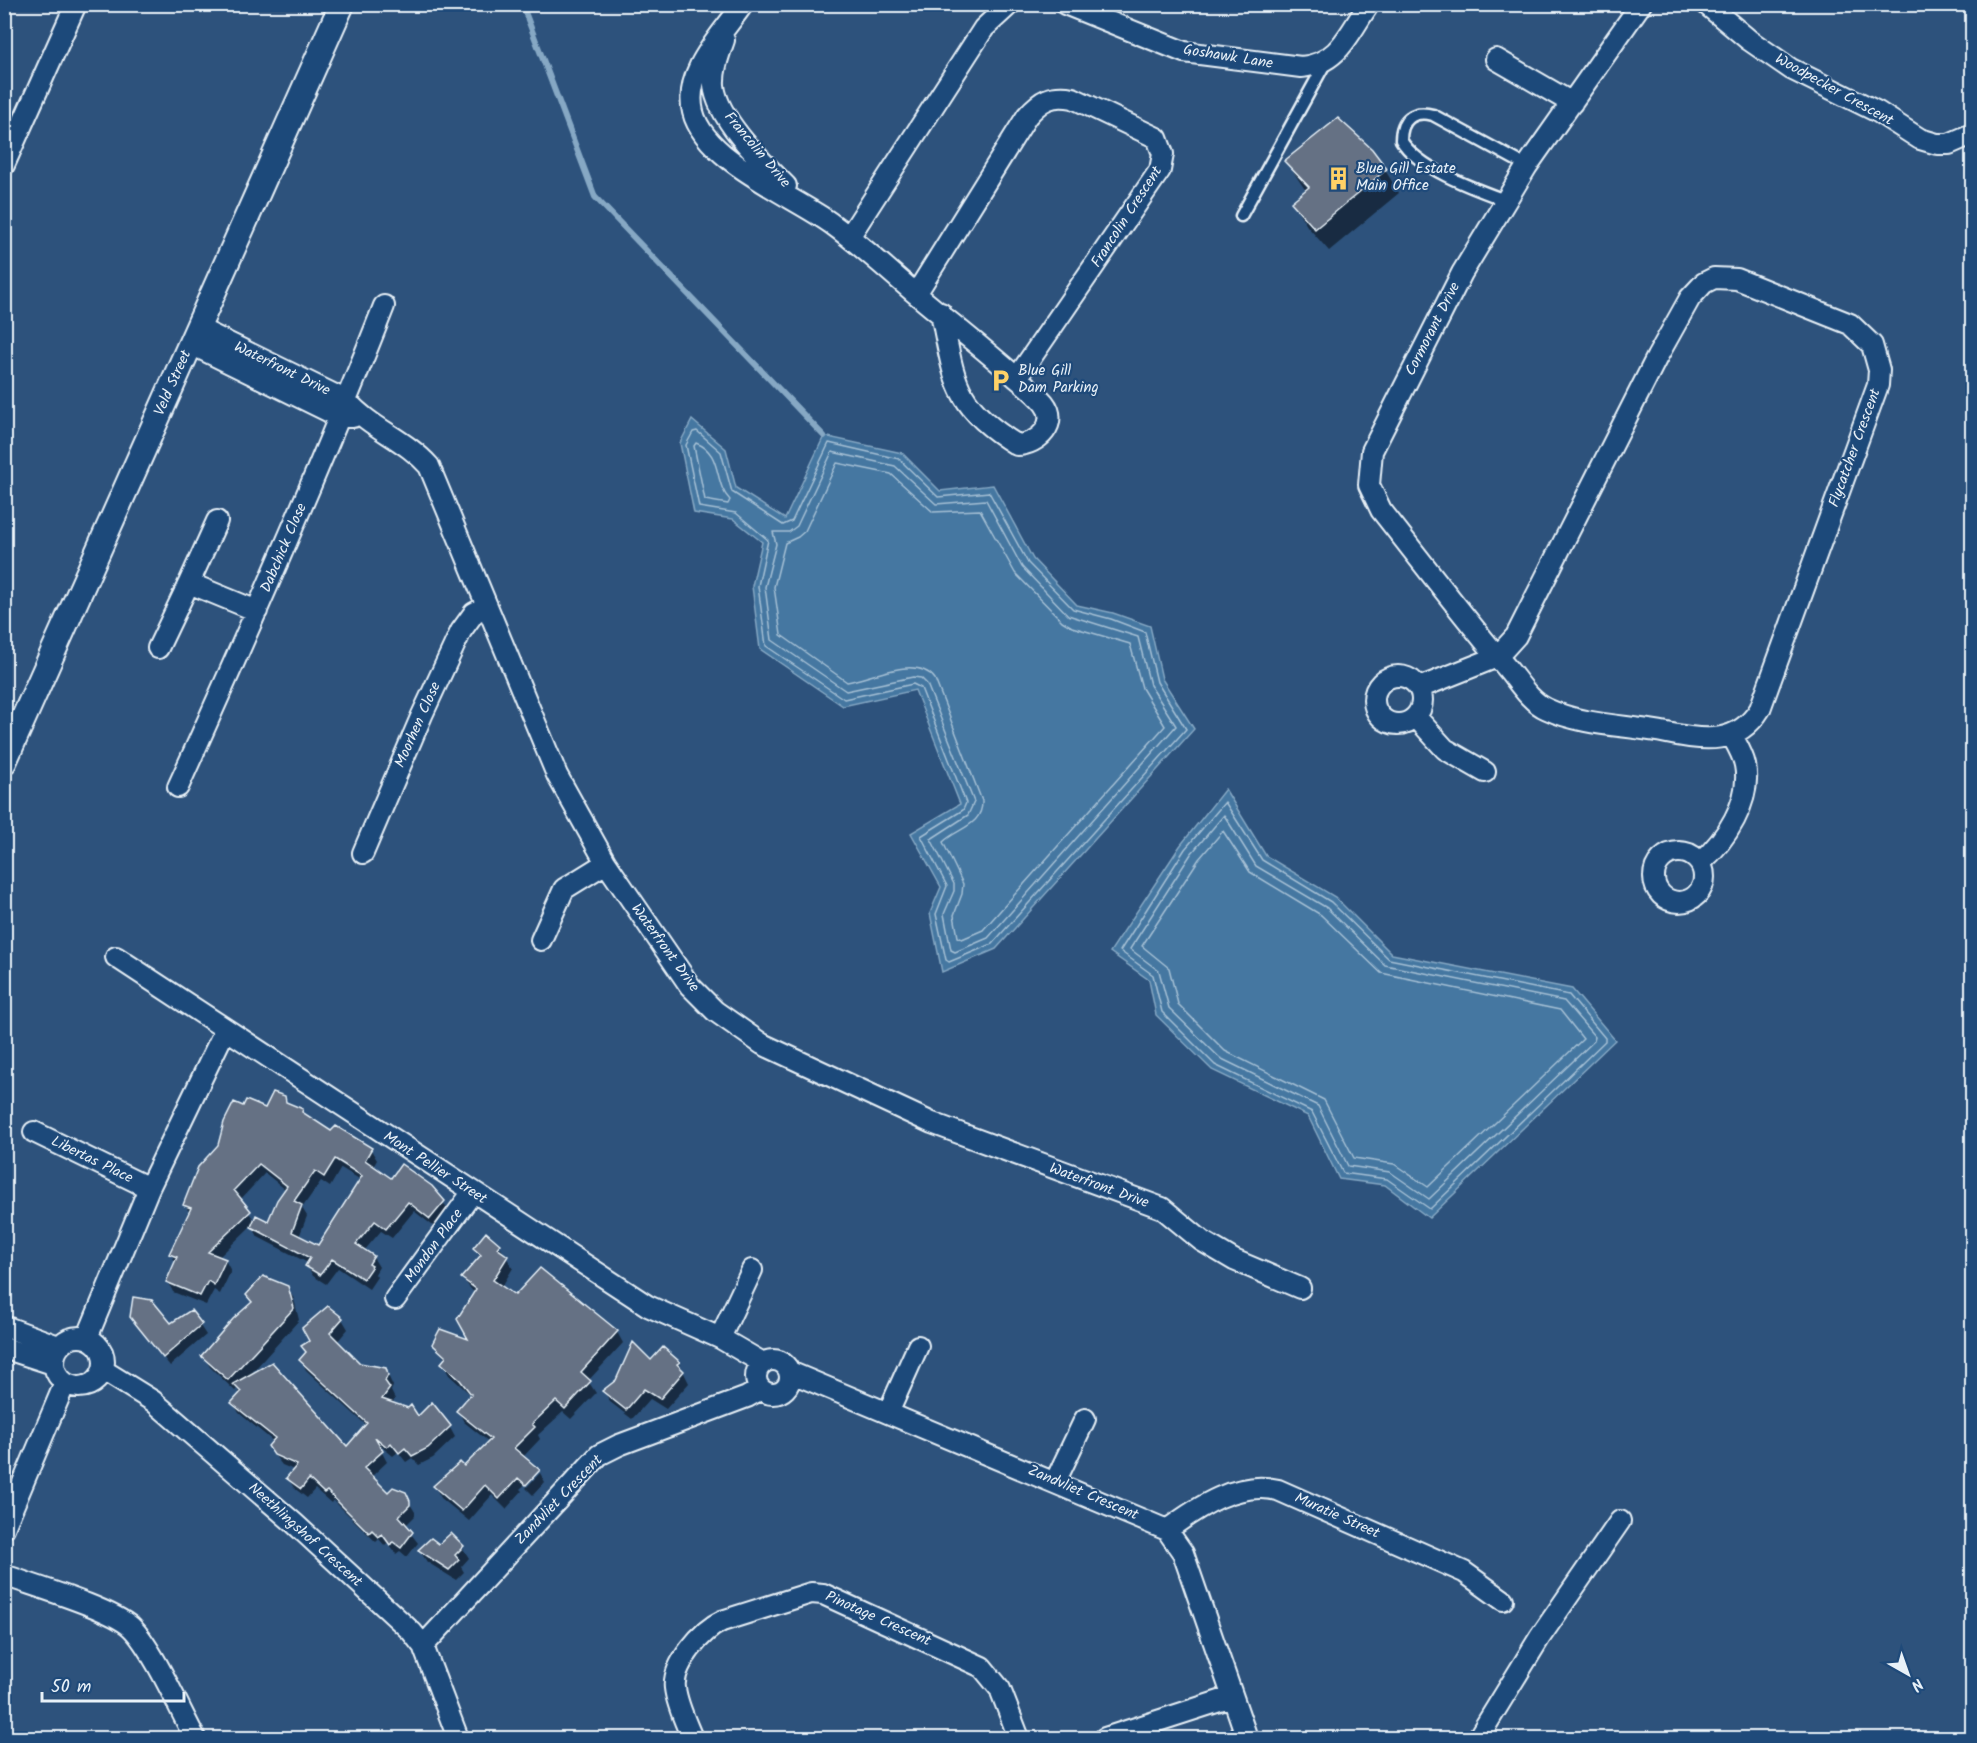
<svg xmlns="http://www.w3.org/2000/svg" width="1977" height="1743" font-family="Kalam,sans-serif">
	<rect width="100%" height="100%" fill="#2d527c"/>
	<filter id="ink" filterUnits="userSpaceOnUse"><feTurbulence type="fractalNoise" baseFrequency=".0167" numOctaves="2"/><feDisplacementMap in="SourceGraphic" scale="12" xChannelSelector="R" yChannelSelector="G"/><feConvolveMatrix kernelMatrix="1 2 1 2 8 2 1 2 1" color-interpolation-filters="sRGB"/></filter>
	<g filter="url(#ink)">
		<path fill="#4477a1" stroke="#86a8c4" stroke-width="1.5" d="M692 420 726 449 736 488 785 519 824 436 902 453 940 491 993 485 1033 559 1077 605 1113 613 1150 626 1162 679 1194 729 996 949 942 972 930 913 941 887 911 833 960 804 915 690 843 706 760 649 752 586 762 542 733 519 694 513 680 443Z
			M1225 789 1266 856 1335 897 1392 954 1572 989 1615 1040 1429 1218 1385 1185 1339 1179 1308 1116 1212 1070 1156 1015 1149 980 1110 952 1180 846Z"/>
		<path fill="#0007" fill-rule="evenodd" d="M1286 161 1385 170 1399 193 1329 251 1307 226 1293 203 1306 191Z
			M284 1097 288 1105 302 1110 306 1116 331 1132 371 1150 377 1160 373 1167 391 1180 443 1202 450 1212 437 1229 414 1211 392 1238 381 1231 364 1251 373 1257 379 1267 375 1274 377 1277 369 1289 338 1268 326 1284 313 1276 307 1266 308 1263 258 1237 252 1225 218 1258 225 1260 231 1271 220 1294 214 1290 206 1305 173 1292 168 1282 176 1263 171 1254 190 1214 185 1204 244 1108 266 1110ZM341 1168 361 1180 319 1247 299 1237 307 1216 302 1208 321 1181 330 1187ZM265 1173 286 1190 269 1223 255 1221 240 1200Z
			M499 1245 513 1268 501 1288 515 1297 617 1332 623 1343 588 1381 596 1393 571 1419 563 1412 538 1435 540 1439 523 1457 539 1472 520 1489 522 1491 506 1509 492 1495 469 1521 441 1498 435 1487 464 1468 489 1442 464 1422 458 1411 472 1396 449 1375 443 1364 446 1360 434 1344 471 1342 475 1294 462 1278 480 1257 475 1248Z
			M287 1287 294 1299 299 1320 248 1377 347 1449 367 1426 306 1370 301 1360 342 1319 348 1329 337 1342 359 1365 385 1369 393 1386 391 1391 395 1399 392 1404 418 1418 449 1426 455 1437 433 1458 419 1465 412 1458 406 1462 398 1452 393 1456 377 1443 387 1462 371 1477 388 1494H404L415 1512V1516L405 1526 418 1543 407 1557 400 1551 396 1554 388 1543 385 1546 379 1539 376 1542 333 1500 331 1503 315 1489 307 1498 294 1488 288 1478 294 1470 282 1465 275 1456 269 1446 274 1442 239 1413 233 1403 240 1395 237 1389 235 1391 210 1367 203 1356 252 1303 248 1295Z
			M191 1312 206 1335 170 1366 132 1317 171 1325Z
			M651 1362 679 1363 689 1383 666 1409 650 1399 632 1419 610 1402 604 1391Z
			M540 1473 545 1482 533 1495 526 1488Z
			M439 1546 462 1547 469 1558 461 1567 464 1572 456 1580 427 1562 420 1551Z"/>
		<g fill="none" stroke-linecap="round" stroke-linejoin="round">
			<path stroke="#a6c0d5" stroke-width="1.5" d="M693 432 697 431 721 452 732 492 783 525 792 521 829 443 899 459 938 497 989 492 1028 563 1073 609 1111 619 1145 632 1157 682 1186 729 992 944 949 962 946 960 936 914 947 886 921 836 963 810 966 803 921 688 913 684 844 699 766 646 758 586 768 540 736 513 699 507 686 445Z
				M696 443C723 453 713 483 730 500L728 504 705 500 694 446Z
				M832 452 895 466 936 504 986 500 1022 567 1068 615 1138 637 1150 685 1176 726 988 938 955 952 951 950 944 914 954 891V884L931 839 968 815 974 802 927 684 921 678 913 677 846 691 772 640 765 587 776 544 773 532H789L797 526Z
				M837 463 891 474 933 512 980 510 1015 573 1062 621 1072 627 1130 644 1142 688 1165 726 983 930 962 939 958 937 954 915 962 894 963 884 943 842C957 828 983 826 982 801L935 679C917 654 872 678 847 682L781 635 774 587 785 543 798 537 805 531Z
				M1225 802 1262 860 1331 902 1389 959 1569 995 1605 1038V1041L1430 1209 1387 1179 1343 1173 1312 1112 1215 1065 1162 1012 1153 975 1120 951 1185 849Z
				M1224 815 1256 866 1327 908 1385 965 1564 1001 1595 1037 1594 1041 1429 1199 1390 1172 1348 1166 1318 1106 1220 1058 1169 1008 1159 971 1130 949 1191 854Z
				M1223 831 1250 872 1321 915 1381 973 1560 1010 1583 1039 1428 1187 1394 1164 1354 1158 1324 1100 1225 1051 1178 1004 1169 968 1142 946 1199 859Z"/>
			<path stroke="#86a8c4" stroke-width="6" d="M522 4 595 197 824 436"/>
		</g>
		<path fill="#657184" stroke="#e8f1f8" stroke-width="1.5" fill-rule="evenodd" d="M1338 118 1372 149 1387 169 1315 229 1291 202 1309 187 1284 161Z
			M273 1092 285 1096 286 1102 303 1109 302 1112 331 1131 336 1126 372 1148 365 1160 391 1178 401 1164 432 1186 445 1201 430 1219 408 1202 386 1229 375 1221 356 1244 374 1256 369 1264 372 1266 363 1279 332 1259 320 1275 305 1266 310 1258 251 1227 256 1215 268 1221 277 1200 287 1186 259 1164 234 1190 251 1211 208 1252 226 1259 214 1285 208 1281 200 1296 166 1282 177 1257 169 1254 191 1208 183 1205 198 1167 218 1145 224 1122 234 1102 243 1106 246 1100 265 1108ZM335 1159 362 1176 318 1245 292 1232 302 1205 294 1201 315 1171 324 1177Z
			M486 1232 500 1244 497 1248 508 1256 493 1280 515 1295 540 1268 618 1331 581 1372 591 1381 565 1409 556 1401 532 1424 535 1427 514 1448 540 1470 526 1485 518 1478 499 1499 485 1485 462 1511 433 1486 460 1462 464 1466 491 1439 456 1411 471 1394 460 1380 441 1363 446 1357 432 1344 440 1329 468 1339 457 1319 476 1289 461 1278 481 1255 473 1248Z
			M263 1276 288 1286 294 1308 228 1380 201 1356 233 1319 252 1302 246 1295Z
			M133 1297 152 1300 171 1323 191 1310 202 1324 163 1358 130 1317Z
			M328 1306 343 1318 330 1333 360 1363 386 1368 388 1375 385 1381 390 1388 382 1399 408 1408 411 1405 418 1416 432 1402 451 1426 428 1448 412 1456 405 1448 399 1453 391 1443 387 1447 375 1437 383 1451 364 1468 388 1492 393 1487 406 1492 410 1501V1505L399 1516 413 1532 401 1548 393 1542 390 1545 382 1534 379 1537 372 1530 369 1533 327 1491 324 1493 309 1479 301 1489 286 1478 297 1465 274 1455 268 1446 275 1438 231 1403 241 1392 233 1384 272 1362 347 1446 367 1423 299 1360 306 1352 301 1346 309 1341 302 1328Z
			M633 1342 651 1360 663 1347 680 1362 677 1364 684 1371 660 1399 644 1389 626 1410 602 1391 616 1380Z
			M451 1533 464 1546 455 1555 459 1560 449 1570 418 1550 431 1538 439 1544Z"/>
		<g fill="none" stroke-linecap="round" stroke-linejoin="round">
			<defs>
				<path id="service" d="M1505 200C1475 189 1418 169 1401 140 1401 119 1413 110 1433 115L1527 166
					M1241 216 1327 60"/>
				<path id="minor" d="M743 4C722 35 683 71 693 112 705 161 794 196 832 224 861 245 888 270 916 294 947 320 979 345 1010 372 1021 382 1034 391 1044 403 1060 423 1038 445 1017 445 953 405 955 381 941 313
					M1065 4 1184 52 1301 67C1339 64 1349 33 1369 4
					M1706 4 1749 40 1791 69 1878 112 1920 139 1937 144H1949L1972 134
					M724 40C719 55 713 70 714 85 717 119 763 163 786 186
					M1496 59 1572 103
					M4 165 76 4
					M849 237 984 28 1010 4
					M916 294 1027 116C1041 100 1051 94 1073 98L1157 138 1163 154 1160 170 1017 378
					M198 328 347 401C370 428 405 439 429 466L557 775 606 863 690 986 715 1011 762 1044 932 1123 1162 1208 1202 1241 1234 1260 1300 1288
					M191 344 340 417H353
					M189 583 217 521
					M158 648 189 583 257 611
					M1374 700a24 24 0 1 1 48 0a24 24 0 1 1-48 0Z
					M1419 688 1497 657 1516 636 1657 357 1690 298 1704 283 1714 278 1737 279 1850 324 1872 345 1879 370 1878 385 1760 709C1738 745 1704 741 1667 733 1629 725 1583 726 1547 709 1530 702 1518 681 1506 667 1463 616 1422 562 1381 510L1369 485 1372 451 1462 273 1527 166 1641 4
					M1416 717 1445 749 1485 772
					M178 787C250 628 320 469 384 306
					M1654 877a25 25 0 1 1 50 0a25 25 0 1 1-50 0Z
					M363 853 422 715 461 631 474 613 487 606
					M1700 863C1725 841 1752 801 1745 765 1743 755 1737 745 1732 736
					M541 940 564 889 606 863
					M116 957 648 1306 720 1338 763 1363
					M34 1132 149 1188
					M395 1299 472 1193
					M4 1326 58 1346
					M54 1362a25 25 0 1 1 50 0a25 25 0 1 1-50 0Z
					M87 1338 149 1188 225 1030
					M720 1338 752 1270
					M4 1348 53 1364
					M756 1377a17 17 0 1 1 34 0a17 17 0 1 1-34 0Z
					M103 1370 153 1401 294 1523 412 1632 423 1646 458 1738
					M790 1372 1167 1530 1183 1553 1247 1738
					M888 1413 918 1346
					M1055 1482 1085 1419
					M4 1528 65 1383
					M1167 1530C1198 1507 1238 1480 1278 1490L1464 1572 1503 1600
					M4 1575C34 1586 110 1608 131 1627 152 1647 180 1710 195 1738
					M423 1646 599 1455 619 1445 747 1397 761 1389
					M692 1738C686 1723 677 1705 675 1688 672 1665 702 1630 722 1621L811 1593 823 1594 982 1667 1000 1689 1019 1738
					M1105 1738 1232 1697
					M1478 1738 1540 1637 1620 1521"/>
				<path id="tertiary" d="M4 762 342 4"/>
			</defs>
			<use href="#service" stroke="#e8f1f8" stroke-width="15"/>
			<use href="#minor" stroke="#e8f1f8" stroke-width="24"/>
			<use href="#tertiary" stroke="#e8f1f8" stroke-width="28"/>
			<use href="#service" stroke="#1f4a7a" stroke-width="10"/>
			<use href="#minor" stroke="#1f4a7a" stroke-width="20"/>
			<use href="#tertiary" stroke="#1f4a7a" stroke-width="24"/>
		</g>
	</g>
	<defs>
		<symbol id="building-bare" viewBox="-9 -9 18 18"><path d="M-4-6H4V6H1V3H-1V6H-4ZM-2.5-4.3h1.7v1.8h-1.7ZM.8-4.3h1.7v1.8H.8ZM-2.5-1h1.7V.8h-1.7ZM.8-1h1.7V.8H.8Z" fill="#ffd166" stroke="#1f4a7a" stroke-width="2.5" paint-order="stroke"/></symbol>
		<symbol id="parking-bare" viewBox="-9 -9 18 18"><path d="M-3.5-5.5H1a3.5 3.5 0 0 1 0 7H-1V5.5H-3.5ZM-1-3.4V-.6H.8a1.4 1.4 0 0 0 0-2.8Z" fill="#ffd166" stroke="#1f4a7a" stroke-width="2.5" paint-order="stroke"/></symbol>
	</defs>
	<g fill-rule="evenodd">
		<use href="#building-bare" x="1322" y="162" width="33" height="33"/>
		<use href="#parking-bare" x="984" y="364" width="33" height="33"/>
	</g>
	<g text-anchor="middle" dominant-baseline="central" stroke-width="4.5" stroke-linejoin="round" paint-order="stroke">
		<g font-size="15" fill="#e8f1f8" stroke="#1f4a7a">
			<text transform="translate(1228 57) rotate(9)">Goshawk Lane</text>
			<text transform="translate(1834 90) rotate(29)">Woodpecker Crescent</text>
			<text transform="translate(757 150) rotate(50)">Francolin Drive</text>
			<text transform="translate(1127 217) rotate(-57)">Francolin Crescent</text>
			<text transform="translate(1433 329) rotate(-63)">Cormorant Drive</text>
			<text transform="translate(282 369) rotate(26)">Waterfront Drive</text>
			<text transform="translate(173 383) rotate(-66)">Veld Street</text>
			<text transform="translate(1855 448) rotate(-70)">Flycatcher Crescent</text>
			<text transform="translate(284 548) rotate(-67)">Dabchick Close</text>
			<text transform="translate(418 725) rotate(-66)">Moorhen Close</text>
			<text transform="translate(665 948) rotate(54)">Waterfront Drive</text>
			<text transform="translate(92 1160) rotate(26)">Libertas Place</text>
			<text transform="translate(435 1168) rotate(33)">Mont Pellier Street</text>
			<text transform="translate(1099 1186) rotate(20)">Waterfront Drive</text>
			<text transform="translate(434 1246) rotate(-54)">Mondon Place</text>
			<text transform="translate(1083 1493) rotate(23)">Zandvliet Crescent</text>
			<text transform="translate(559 1500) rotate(-46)">Zandvliet Crescent</text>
			<text transform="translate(1337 1516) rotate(24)">Muratie Street</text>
			<text transform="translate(305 1535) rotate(42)">Neethlingshof Crescent</text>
			<text transform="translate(878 1619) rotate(24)">Pinotage Crescent</text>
		</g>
		<g font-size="15" fill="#e8f1f8" stroke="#1f4a7a" text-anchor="start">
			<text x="1356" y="169">Blue Gill Estate<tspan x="1356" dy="17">Main Office</tspan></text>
			<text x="1018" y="371">Blue Gill<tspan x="1018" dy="17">Dam Parking</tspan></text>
		</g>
	</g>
	<rect width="1977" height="1743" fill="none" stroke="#1f4a7a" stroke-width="24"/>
	<rect x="12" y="12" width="1953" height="1719" fill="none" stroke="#e8f1f8" stroke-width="2" filter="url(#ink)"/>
	<g transform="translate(1908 1674) rotate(140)" stroke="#1f4a7a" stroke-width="4.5" paint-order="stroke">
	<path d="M0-4.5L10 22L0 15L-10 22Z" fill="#e8f1f8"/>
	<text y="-9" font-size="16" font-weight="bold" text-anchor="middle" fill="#e8f1f8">N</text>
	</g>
	<path d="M42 1692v9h142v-9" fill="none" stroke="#e8f1f8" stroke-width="3"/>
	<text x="51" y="1692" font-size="18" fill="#e8f1f8" stroke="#1f4a7a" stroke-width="4.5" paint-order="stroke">50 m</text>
</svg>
